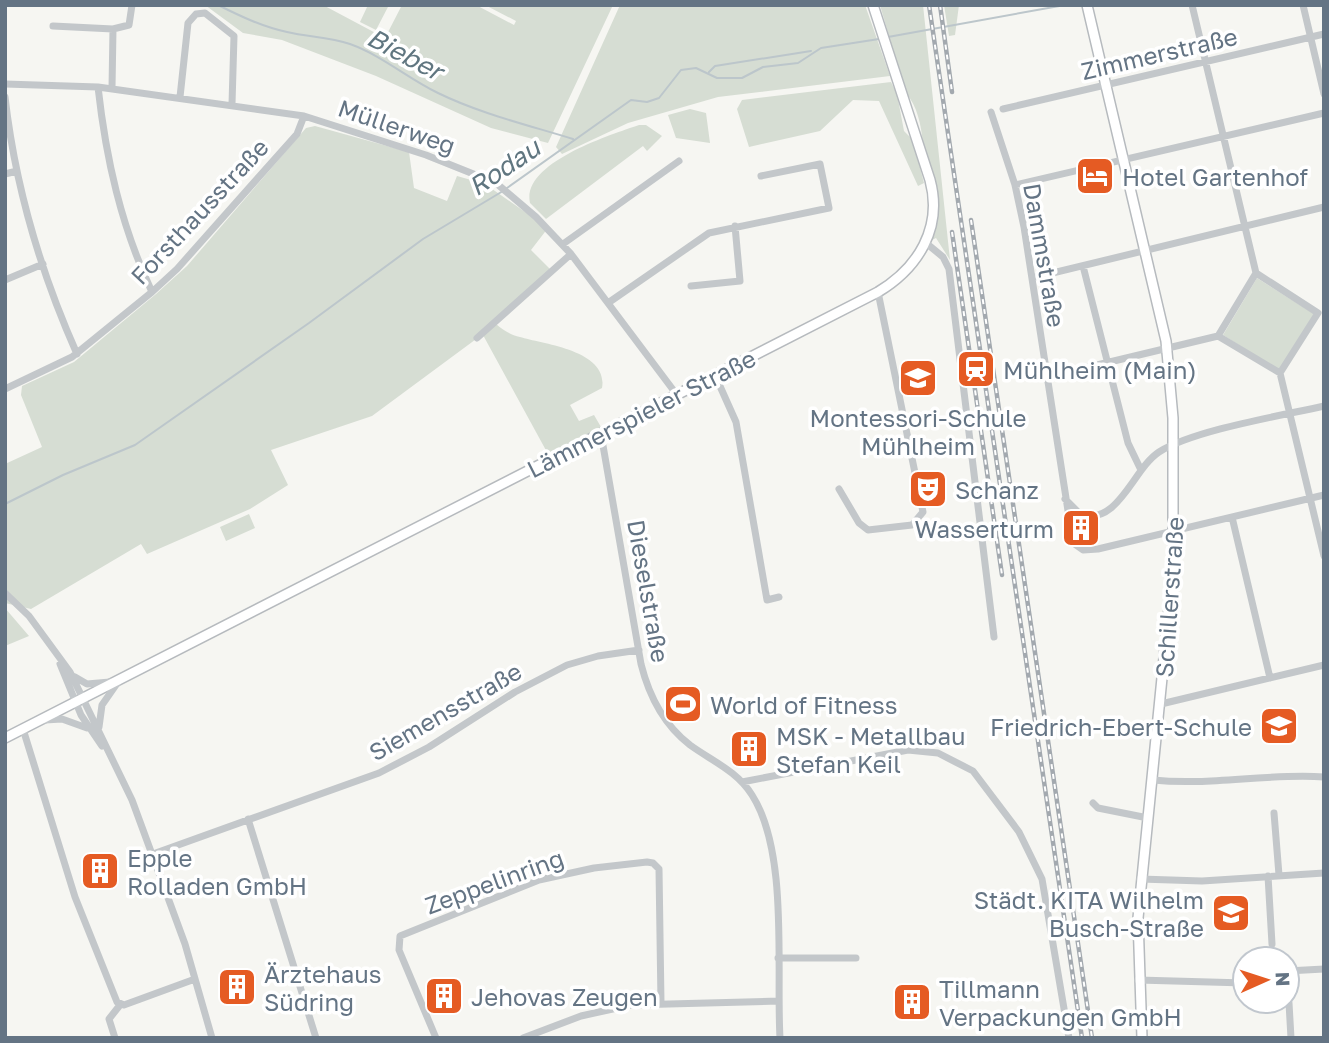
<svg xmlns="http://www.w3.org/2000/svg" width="1329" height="1043" font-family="'Golos Text',sans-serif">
	<rect width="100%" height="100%" fill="#f6f6f2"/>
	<path fill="#d6ddd3" d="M205 5H323L385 38 402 5H476L514 25 516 21 485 5H613L548 143 491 128 376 76 282 40 243 33Z
		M368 5H389L376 30 360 22Z
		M620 5H865L890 76 718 97 628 123 562 154 556 147Z
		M880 5H923L950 260 936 238 932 240C937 215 940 194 932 169 929 161 923 151 923 143 921 126 918 106 905 92Z
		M944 5H959L955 35 949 36Z
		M891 82 897 94 904 131 913 140 924 183 918 186 879 101 853 100 820 131 749 147 737 109 742 100Z
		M690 109 706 113 710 143 676 138 668 115Z
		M639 125H646L662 136 647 151 643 146 546 219 530 203C521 163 610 135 639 125Z
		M315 126 409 152 414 188 447 201 457 176 485 184 548 228 531 250 554 273 496 324C503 330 511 335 520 337 542 344 609 350 602 388L570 405 579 421 594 415 601 427 548 454 483 335 487 331 372 416 271 450 288 485 250 509 147 554 141 544 31 609 5 603V464L42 447 21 395 22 386 74 362 156 294 187 266 306 128Z
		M1257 278 1314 314 1279 370 1223 335Z
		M249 514 255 528 226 541 220 527Z
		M5 608 29 636 5 646Z"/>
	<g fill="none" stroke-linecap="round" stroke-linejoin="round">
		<path stroke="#bcc6cb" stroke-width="2" d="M218 5C240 16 263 27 287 32 308 37 329 37 350 44 383 56 407 78 438 93 481 114 528 125 573 139
			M888 37 1065 5
			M709 72 715 66 811 51
			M507 188 631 100 647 102 659 98 681 70 696 68 717 78H742L763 67 798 63 821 48 879 39
			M5 504 63 475 135 445 309 323 423 239 503 191"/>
		<defs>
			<path id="major" d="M1087 5 1166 341 1173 418V568L1138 918 1142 1038
				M5 738 878 292C918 268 943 228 930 180L873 5"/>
		</defs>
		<use href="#major" stroke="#b6babe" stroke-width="12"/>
		<path stroke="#c3c7ca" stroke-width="7" d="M1192 5 1256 273
			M1303 5 1324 94
			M53 26 113 29
			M5 84 98 87 304 116 426 155 496 183 536 217 571 254 677 395
			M98 87C106 159 121 226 152 292
			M112 88 113 29 129 25 132 5
			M5 97C15 185 41 273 77 354
			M180 97 188 23 196 14 205 13 234 36 232 104
			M1003 109 1324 34
			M991 112 1015 185 1024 227 1073 543 1083 550 1098 549 1324 495
			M5 174 17 171
			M1015 185 1324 113
			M926 243 943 257 949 269 994 637
			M563 244 679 161
			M1083 266 1128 443 1140 468
			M1256 273 1318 313 1280 373 1218 336Z
			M1032 278 1324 207
			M5 280 43 264
			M691 286 740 281 735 226
			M608 303 709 233 829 208 820 164 761 176
			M477 338 571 254
			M1280 373 1324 556
			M715 375 736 422 767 600 779 597
			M1047 377 1218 336
			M5 389 72 357 152 292 177 269 297 134 304 116
			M601 434 641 664C649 696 664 725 690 745 712 761 737 771 752 795 789 853 776 969 780 1038
			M839 489 859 523 868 530 912 525 923 512 878 292
			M1065 499 1081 515C1119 525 1133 469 1159 452 1194 430 1280 416 1324 406
			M1232 517 1270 678
			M5 593 29 616 70 672 132 800 185 944 212 1038
			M60 664 81 715 102 746
			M75 677 87 684 110 682
			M1161 704 1324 665
			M45 720 62 719 87 728
			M99 727 102 705 118 682
			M23 729 75 897 117 1002 124 1005 195 979
			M1153 780C1210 786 1266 773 1324 777
			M742 782 908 750 938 753 973 771 1019 832 1042 879 1069 1038
			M1093 803 1098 808 1148 818
			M1274 813 1279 875
			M248 819 316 1038
			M153 854 379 773 429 747 515 692 567 665 598 656 639 650
			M1268 876 1272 944
			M1140 879 1202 881 1324 873
			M778 958H856
			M1287 971 1324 969
			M1138 980 1245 983
			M1289 1003 1291 1038
			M115 1038 109 1019 120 1005
			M436 1038 399 950 400 936 539 880 594 868 647 862 653 863 659 869 661 1003
			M523 1038 581 1016 631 1005 779 1001"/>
		<use href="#major" stroke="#fff" stroke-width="9"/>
		<defs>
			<path id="rail" d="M929 5 1082 1038
				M940 5 952 92
				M971 220 1092 1038
				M952 232 1002 575"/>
		</defs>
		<use href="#rail" stroke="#a3a9af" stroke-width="4.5"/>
		<use href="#rail" stroke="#fff" stroke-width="2" stroke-dasharray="5" stroke-linecap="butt"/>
	</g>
	<defs>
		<symbol id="hotel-square" viewBox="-11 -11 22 22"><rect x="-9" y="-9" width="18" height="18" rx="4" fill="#e55b23" stroke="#fff"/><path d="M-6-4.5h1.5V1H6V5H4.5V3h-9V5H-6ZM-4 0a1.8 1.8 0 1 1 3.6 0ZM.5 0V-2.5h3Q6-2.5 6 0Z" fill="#fff"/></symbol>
		<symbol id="station-square" viewBox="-11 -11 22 22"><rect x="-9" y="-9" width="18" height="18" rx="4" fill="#e55b23" stroke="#fff"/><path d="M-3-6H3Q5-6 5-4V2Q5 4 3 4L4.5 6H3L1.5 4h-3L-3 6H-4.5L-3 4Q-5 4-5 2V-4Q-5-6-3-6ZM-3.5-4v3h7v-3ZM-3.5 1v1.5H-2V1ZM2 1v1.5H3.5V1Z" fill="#fff"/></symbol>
		<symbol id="school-square" viewBox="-11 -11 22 22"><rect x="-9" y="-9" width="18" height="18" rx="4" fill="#e55b23" stroke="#fff"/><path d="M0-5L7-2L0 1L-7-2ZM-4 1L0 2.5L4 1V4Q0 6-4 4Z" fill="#fff"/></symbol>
		<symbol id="theatre-square" viewBox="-11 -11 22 22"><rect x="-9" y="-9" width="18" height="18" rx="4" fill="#e55b23" stroke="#fff"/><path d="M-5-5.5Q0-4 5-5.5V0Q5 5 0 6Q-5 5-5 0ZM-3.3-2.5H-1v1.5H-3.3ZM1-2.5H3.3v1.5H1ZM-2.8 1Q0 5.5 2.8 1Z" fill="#fff"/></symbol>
		<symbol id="building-square" viewBox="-11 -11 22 22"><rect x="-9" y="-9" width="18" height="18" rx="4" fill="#e55b23" stroke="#fff"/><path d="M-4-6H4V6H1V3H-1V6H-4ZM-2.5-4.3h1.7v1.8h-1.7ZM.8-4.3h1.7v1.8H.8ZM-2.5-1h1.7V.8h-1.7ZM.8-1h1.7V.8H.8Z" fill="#fff"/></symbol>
		<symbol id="stadium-square" viewBox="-11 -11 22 22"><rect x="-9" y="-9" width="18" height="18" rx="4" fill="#e55b23" stroke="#fff"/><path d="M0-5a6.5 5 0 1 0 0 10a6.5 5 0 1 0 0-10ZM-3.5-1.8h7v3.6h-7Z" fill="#fff"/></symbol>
	</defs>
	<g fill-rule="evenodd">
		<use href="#hotel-square" x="1073" y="154" width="44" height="44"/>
		<use href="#station-square" x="954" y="347" width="44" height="44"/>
		<use href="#school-square" x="896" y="356" width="44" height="44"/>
		<use href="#theatre-square" x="906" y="467" width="44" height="44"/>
		<use href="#building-square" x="1059" y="506" width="44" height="44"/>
		<use href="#stadium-square" x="661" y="682" width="44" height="44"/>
		<use href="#school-square" x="1257" y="704" width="44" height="44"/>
		<use href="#building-square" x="727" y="727" width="44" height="44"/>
		<use href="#building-square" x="78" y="849" width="44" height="44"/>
		<use href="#school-square" x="1209" y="891" width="44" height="44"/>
		<use href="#building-square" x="215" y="965" width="44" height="44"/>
		<use href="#building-square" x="422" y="974" width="44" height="44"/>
		<use href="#building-square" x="890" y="980" width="44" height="44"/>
	</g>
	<g text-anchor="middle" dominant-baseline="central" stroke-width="7" stroke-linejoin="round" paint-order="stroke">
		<g font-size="24" fill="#647484" stroke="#fff">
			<text transform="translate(1159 53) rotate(-13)">Zimmerstraße</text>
			<text transform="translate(397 126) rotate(19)">Müllerweg</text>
			<text transform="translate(199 211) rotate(-47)">Forsthausstraße</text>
			<text transform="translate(1045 255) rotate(80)">Dammstraße</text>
			<text transform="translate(641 413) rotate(-27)">Lämmerspieler Straße</text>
			<text transform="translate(649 591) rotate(80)">Dieselstraße</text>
			<text transform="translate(1169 597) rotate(-86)">Schillerstraße</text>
			<text transform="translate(445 711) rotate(-30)">Siemensstraße</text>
			<text transform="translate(494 881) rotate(-20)">Zeppelinring</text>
		</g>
		<g font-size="24" fill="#647484" stroke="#fff" text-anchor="start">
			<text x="1122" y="176">Hotel Gartenhof</text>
			<text x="1003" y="369">Mühlheim (Main)</text>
			<text x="918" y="417" text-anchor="middle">Montessori-Schule<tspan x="918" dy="28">Mühlheim</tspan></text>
			<text x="955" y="489">Schanz</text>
			<text x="1054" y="528" text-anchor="end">Wasserturm</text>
			<text x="710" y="704">World of Fitness</text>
			<text x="1252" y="726" text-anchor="end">Friedrich-Ebert-Schule</text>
			<text x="776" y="735">MSK - Metallbau<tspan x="776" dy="28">Stefan Keil</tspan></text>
			<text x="127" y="857">Epple<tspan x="127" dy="28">Rolladen GmbH</tspan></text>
			<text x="1204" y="899" text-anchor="end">Städt. KITA Wilhelm<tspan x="1204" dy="28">Busch-Straße</tspan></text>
			<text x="264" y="973">Ärztehaus<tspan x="264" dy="28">Südring</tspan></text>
			<text x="939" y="988">Tillmann<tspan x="939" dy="28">Verpackungen GmbH</tspan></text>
			<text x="471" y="996">Jehovas Zeugen</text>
		</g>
		<g font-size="26" font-style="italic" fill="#607680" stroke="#fff">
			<text transform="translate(405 54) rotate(28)">Bieber</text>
			<text transform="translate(504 167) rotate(-34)">Rodau</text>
		</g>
	</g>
	<rect width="1329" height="1043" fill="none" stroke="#647484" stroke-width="14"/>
	<g transform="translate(1266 980) rotate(87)"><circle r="33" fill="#ffffff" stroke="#c1c7ce" stroke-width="2"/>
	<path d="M0-5L12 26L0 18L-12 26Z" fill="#e55b23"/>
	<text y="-10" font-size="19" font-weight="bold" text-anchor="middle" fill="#647484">N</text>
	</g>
</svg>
